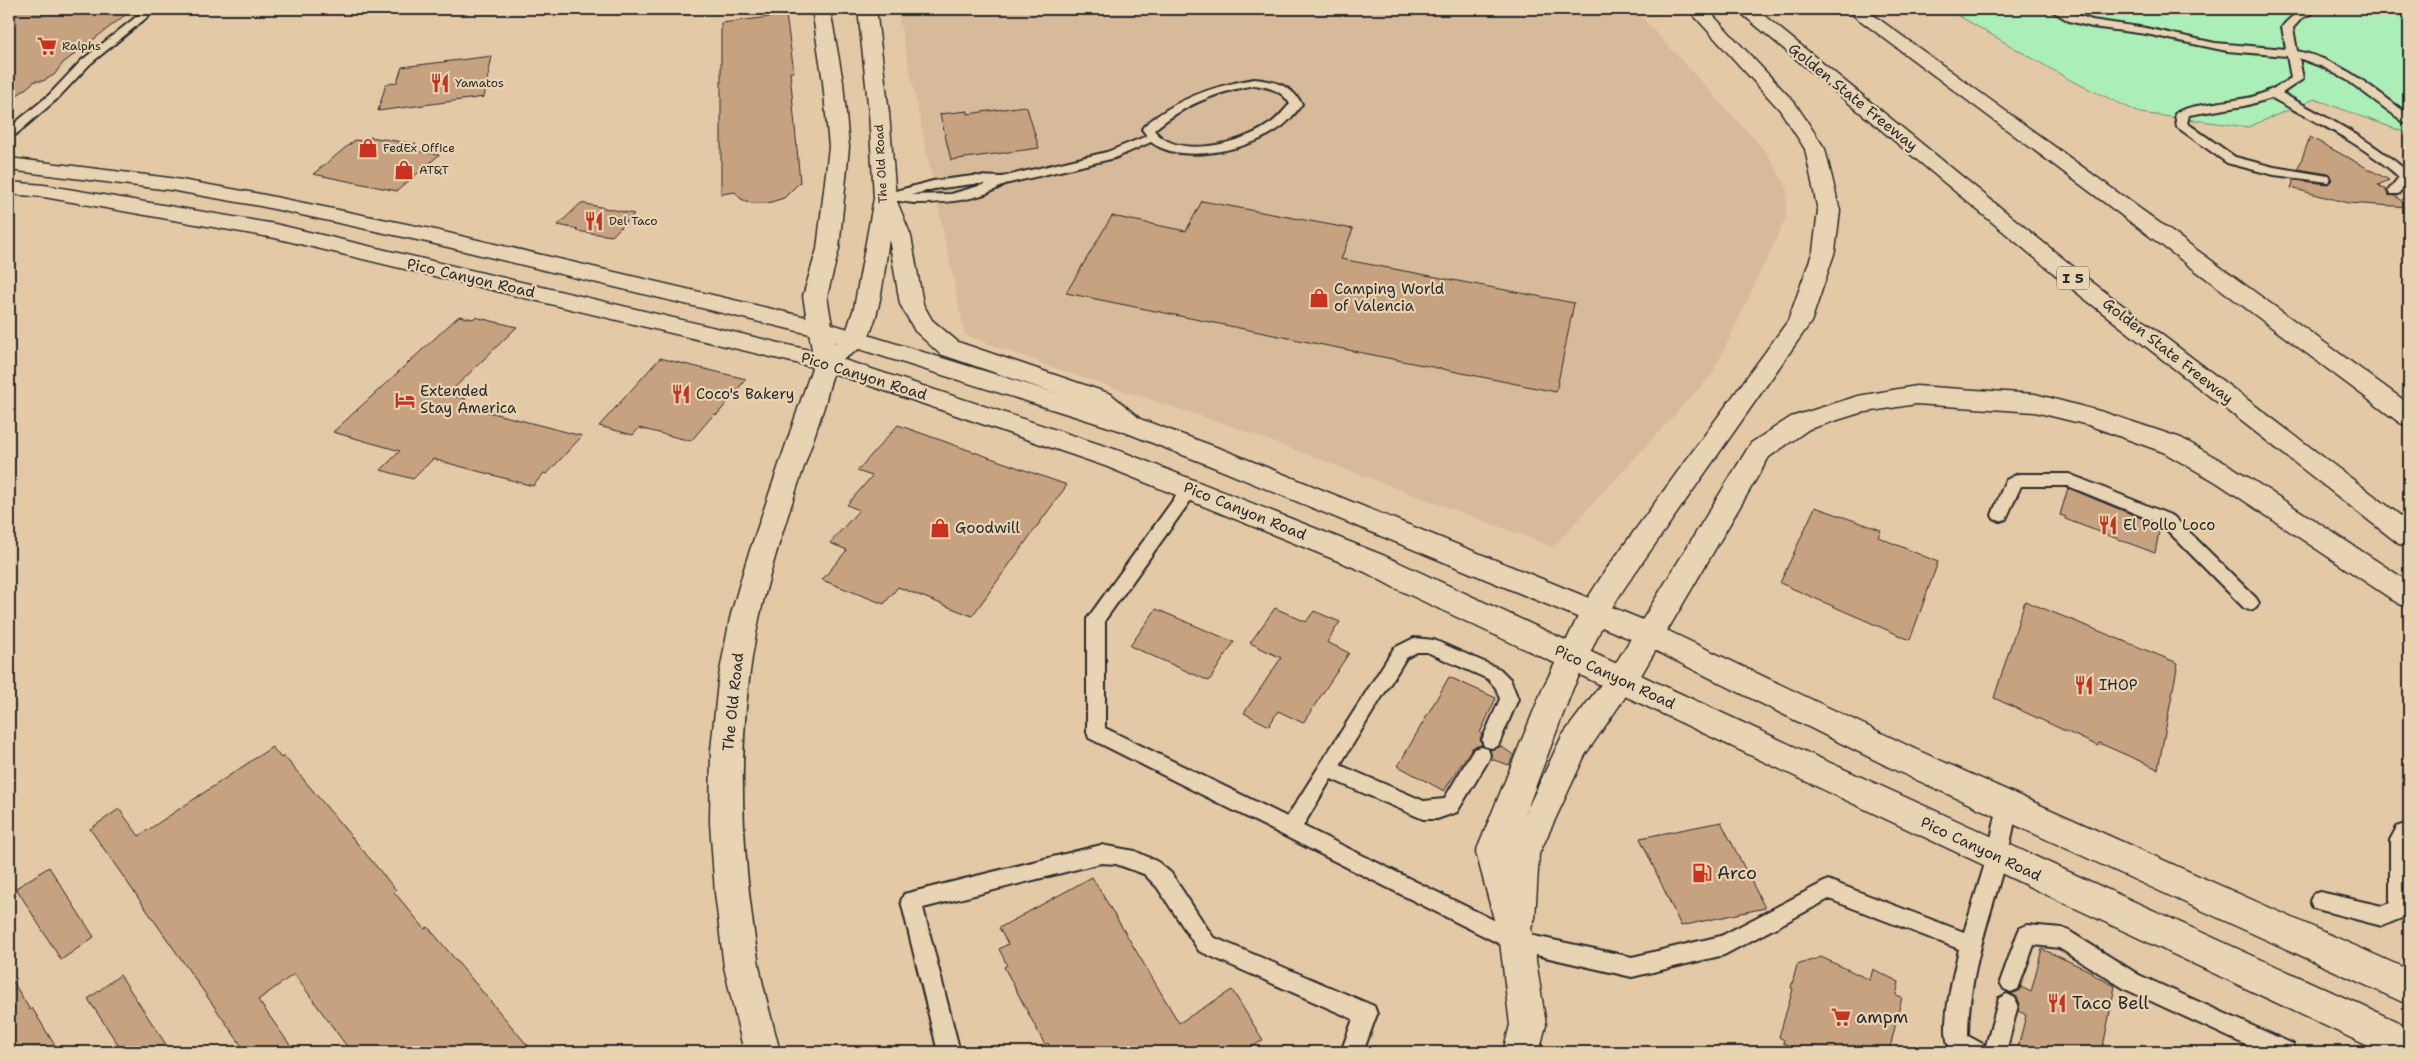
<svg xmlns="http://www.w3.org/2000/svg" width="2418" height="1061" font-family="'Shantell Sans',sans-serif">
	<rect width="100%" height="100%" fill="#e4c9a7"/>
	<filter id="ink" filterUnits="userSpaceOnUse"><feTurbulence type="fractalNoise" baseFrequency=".02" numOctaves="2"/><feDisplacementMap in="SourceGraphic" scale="10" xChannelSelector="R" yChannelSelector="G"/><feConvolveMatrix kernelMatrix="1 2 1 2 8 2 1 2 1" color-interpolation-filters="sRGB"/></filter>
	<g filter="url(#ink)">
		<path fill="#d7ba99" d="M897 9H1634L1767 153 1787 188 1786 218 1713 373 1553 547 1228 425 1063 371 965 335Z"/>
		<path fill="#abeeb8" stroke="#6b8c72" d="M1947 9H2409V134L2315 99 2248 127 2140 113 2070 80Z"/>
		<path fill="#c6a280" stroke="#2b2b2b" d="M9 9H133L63 63 54 75 43 81H35L9 102Z
			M786 15 794 72H790L800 182 784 198 768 203H751L741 199 735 192 721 194V23Z
			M492 56 484 97 378 111 386 84 397 82 402 67Z
			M1024 106 1027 108 1039 148 951 160 940 114 968 111V114Z
			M370 137 416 144 410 150 439 155 397 191 313 174 355 140 369 142Z
			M2310 137 2389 180 2378 185 2386 190 2388 195 2395 196 2409 207 2348 203 2291 188 2294 180 2328 184 2332 180 2328 174 2298 169Z
			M1202 201 1353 229 1341 259 1574 303 1556 392 1066 293 1112 216 1186 231Z
			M581 203 634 214 612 236 576 231 578 229 558 225Z
			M459 316 473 319 475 317 517 327 447 395 466 399 461 405 582 436 547 474 544 473 533 486 433 459 413 479 381 470 400 451 333 432Z
			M660 358 746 379 717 415 714 414 691 441 639 428 633 435 599 426Z
			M898 425 1067 485 972 616 898 587 884 604 822 580 847 550 830 543 859 510 847 505 872 476 857 471Z
			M2068 488 2160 526 2155 553 2065 519 2066 517 2060 515Z
			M1815 507 1881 530 1878 537 1938 562 1910 640 1780 583Z
			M2025 601 2178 663 2158 769 2099 743 2098 746 1994 698Z
			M1275 608 1306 622 1314 611 1340 622 1327 642 1349 653 1303 723 1278 711 1269 726 1244 713 1281 658 1250 643Z
			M1156 609 1234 642 1209 681 1130 646Z
			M1449 677 1496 698 1480 733 1482 734 1480 739 1482 745 1472 748 1444 791 1398 766Z
			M1500 746 1514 755 1509 765 1491 759 1490 750Z
			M272 747 281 758 284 756 304 780 396 890 394 892 425 929 428 927 533 1052H351L294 974 258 1000 295 1052H246L90 829 119 809 139 836Z
			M1721 822 1765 908 1681 926 1640 838Z
			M49 867 94 937 61 960 16 888Z
			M1092 877 1179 1023 1232 990 1263 1040 1244 1052H1052L1048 1043 1045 1045 1004 967 1007 965 999 949 1008 944 999 928Z
			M2042 949 2092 972V974L2115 986 2102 1052H2017L2026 1015 2018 1011 2020 1004 2017 997 2011 994 2019 991 2021 987 2031 992Z
			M1821 957 1870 980 1873 969 1899 982 1896 995 1902 997 1889 1052H1803L1783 1043 1784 1040 1779 1037 1793 989 1791 988 1797 965Z
			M9 975 30 1010 32 1008 59 1052H9Z
			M120 975 142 1008 171 1052H123L88 999Z"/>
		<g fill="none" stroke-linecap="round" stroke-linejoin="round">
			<defs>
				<path id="lane" d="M146 9H157L90 64 57 99 13 137 9 138V128L49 95 82 60Z
					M2049 9H2061L2092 20 2146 28 2215 43 2286 49 2282 27C2293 13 2304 9 2321 9L2302 18 2293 28 2297 51C2341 60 2374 89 2409 115V123H2405L2347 80 2323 67 2301 59 2299 58 2303 79 2282 93C2326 118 2371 139 2409 173V181L2398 194H2390L2388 191 2399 177C2361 143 2316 122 2272 98L2244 106 2189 115 2187 123 2235 157 2274 167 2328 176 2330 179 2328 182 2274 175 2227 163 2177 127 2175 114C2183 105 2236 101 2252 97 2266 93 2279 86 2291 78L2287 56 2227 51 2146 34 2092 27 2069 21Z
					M1254 79C1275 81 1291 85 1302 104 1295 114 1286 125 1275 131 1246 150 1181 165 1151 142L1115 158 1005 184C979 201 945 203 915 203 905 202 895 199 885 202L879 198 881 195 933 181 973 176 1002 177 1107 152 1147 136 1142 129 1144 126C1176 99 1213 86 1254 79ZM1254 85C1268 87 1282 90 1290 104 1283 111 1277 120 1268 125 1241 144 1176 160 1154 130 1183 105 1217 92 1254 85ZM973 184H986L951 194 911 195 934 189Z
					M2018 474H2069L2173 516 2256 598 2259 603 2256 608 2250 610 2244 608 2161 524 2068 486H2021L2006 519 2000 521 1994 519 1992 515 2004 484 2006 480Z
					M1190 483 1196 485 1198 489 1196 493 1105 620V728L1287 817 1394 648 1414 638 1434 640 1500 669 1510 679 1518 699 1498 746 1491 748 1484 746 1482 740 1500 699 1496 688 1488 679 1427 652H1417L1406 658 1340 765 1424 801 1444 799 1474 749 1481 747 1488 749 1490 755 1488 761 1457 812 1437 819H1423L1331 779 1303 826 1520 933 1632 957 1721 936 1828 880 1964 932 1987 857 1998 806 2001 800 2008 797 2015 800 2018 806C2014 824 2011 842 2006 859 1990 917 1968 975 1968 1036L1983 1044 1985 1049 1999 998 2007 994 2015 998 2018 1005 2006 1052H1954C1935 1042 1955 969 1959 949L1829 899 1724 955 1632 977 1510 949 1089 738 1087 732V619L1184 485Z
					M2409 822V911L2407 916 2382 926 2313 908 2310 901 2313 894 2320 892 2382 906 2390 903V840L2397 827Z
					M1101 845 1135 851 1158 862 1171 873 1213 937 1374 1006 1377 1014 1363 1052H1341L1353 1019 1199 951 1157 887 1144 874 1116 864 1101 863 923 908 960 1052H938L901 901 904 894Z
					M2027 925 2062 928 2069 931 2139 975 2293 1044 2296 1052H2261L2125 989 2059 948 2034 945 2018 989 2011 992 2004 989 2000 982 2017 935 2020 928Z"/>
				<path id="street" d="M1573 646 1584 649 1588 658 1573 688 1525 814 1562 736 1611 671 1622 667 1633 671 1637 680 1585 755 1539 854 1535 918 1531 928 1546 1025 1539 1052H1503L1510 1025 1500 942 1476 852 1543 688 1562 649Z"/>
				<path id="secondary" d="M9 158 170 178 260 194 431 229 819 320 1140 419 1224 450 1658 626 1917 750 2409 970V1005L1895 770 1638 642 1206 464 1122 431 814 335 431 243 260 206 170 190 9 170Z
					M9 182 44 185 275 224 826 354 1123 452 1385 556 1791 745 2409 1027V1052H2381L1393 587 1365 572 1105 466 821 369 275 238 44 197 9 194Z"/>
				<path id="primary" d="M812 9H830L843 82 849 147 839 249 827 296 835 343 845 335 854 308 874 198 869 113 858 9H876L889 113 896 199 911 236 923 304 932 320 958 342 1111 394 1140 419 1144 425 1140 431 1131 434 1122 431 1093 406 940 354 915 331 900 304 889 239C884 271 882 308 868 338 862 352 844 355 837 366 830 377 828 395 824 407 801 477 775 547 759 619 735 733 740 850 759 965 764 994 773 1023 780 1052H744L724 967 715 893 710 823 711 750 718 682 730 618 746 562 814 362 803 296 817 249 829 147 823 82Z"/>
				<path id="highway" d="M1688 9H1707L1795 103 1825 149 1840 211 1835 251 1811 322 1625 587 1606 617 1584 667 1573 670 1562 667 1558 658 1584 604 1605 571 1788 321 1813 251 1818 211 1805 149 1780 110Z
					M1736 9H1756L2092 282 2409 522V547L2399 544 2076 292Z
					M1845 9H1865L2409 404V426L2400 423Z
					M1916 386 2035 394 2103 412 2181 438 2234 468 2409 582V607L2399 604 2216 482 2163 452 2088 425 2035 412 1916 404 1860 413 1809 429 1769 457 1633 689 1622 693 1611 689 1607 680 1611 671 1751 443 1791 417 1858 396Z"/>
			</defs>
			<use href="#lane" stroke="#2b2b2b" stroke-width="4"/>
			<use href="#street" stroke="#2b2b2b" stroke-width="3"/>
			<use href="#secondary" stroke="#2b2b2b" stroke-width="3"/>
			<use href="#primary" stroke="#2b2b2b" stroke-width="3"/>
			<use href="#highway" stroke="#2b2b2b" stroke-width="3"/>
			<use href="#lane" fill="#e8d3b2" fill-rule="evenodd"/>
			<use href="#street" fill="#e8d3b2" fill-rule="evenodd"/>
			<use href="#secondary" fill="#e8d3b2" fill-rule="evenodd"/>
			<use href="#primary" fill="#e8d3b2" fill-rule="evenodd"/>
			<use href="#highway" fill="#e8d3b2" fill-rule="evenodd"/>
		</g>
	</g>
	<defs>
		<symbol id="supermarket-bare" viewBox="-9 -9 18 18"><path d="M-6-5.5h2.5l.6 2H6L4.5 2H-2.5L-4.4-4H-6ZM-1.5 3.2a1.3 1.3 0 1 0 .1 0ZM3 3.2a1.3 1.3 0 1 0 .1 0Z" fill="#c8321e" stroke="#e8d3b2" stroke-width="2.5" paint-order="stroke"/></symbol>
		<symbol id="restaurant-bare" viewBox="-9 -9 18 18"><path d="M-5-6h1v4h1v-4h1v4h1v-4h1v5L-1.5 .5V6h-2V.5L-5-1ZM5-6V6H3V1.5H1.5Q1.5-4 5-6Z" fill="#c8321e" stroke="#e8d3b2" stroke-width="2.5" paint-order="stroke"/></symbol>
		<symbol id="shop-bare" viewBox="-9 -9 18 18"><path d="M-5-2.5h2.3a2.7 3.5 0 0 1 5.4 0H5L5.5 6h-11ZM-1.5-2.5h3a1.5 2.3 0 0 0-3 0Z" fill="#c8321e" stroke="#e8d3b2" stroke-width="2.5" paint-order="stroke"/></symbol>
		<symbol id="hotel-bare" viewBox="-9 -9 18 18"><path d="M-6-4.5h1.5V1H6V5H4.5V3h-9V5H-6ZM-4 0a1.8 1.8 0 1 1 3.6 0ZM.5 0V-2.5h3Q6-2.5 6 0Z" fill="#c8321e" stroke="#e8d3b2" stroke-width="2.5" paint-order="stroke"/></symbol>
		<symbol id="fuel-bare" viewBox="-9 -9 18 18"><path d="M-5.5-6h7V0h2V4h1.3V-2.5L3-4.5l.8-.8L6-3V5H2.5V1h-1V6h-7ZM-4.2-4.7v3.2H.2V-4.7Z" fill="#c8321e" stroke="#e8d3b2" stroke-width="2.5" paint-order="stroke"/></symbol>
	</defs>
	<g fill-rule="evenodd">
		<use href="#supermarket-bare" x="33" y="32" width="28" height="28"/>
		<use href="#restaurant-bare" x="426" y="69" width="28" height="28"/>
		<use href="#shop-bare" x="354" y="134" width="28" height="28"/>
		<use href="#shop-bare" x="390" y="156" width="28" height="28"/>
		<use href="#restaurant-bare" x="580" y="207" width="28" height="28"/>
		<use href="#shop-bare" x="1305" y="284" width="28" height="28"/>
		<use href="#restaurant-bare" x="667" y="380" width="28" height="28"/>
		<use href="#hotel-bare" x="391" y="386" width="28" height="28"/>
		<use href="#restaurant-bare" x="2094" y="511" width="28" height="28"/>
		<use href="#shop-bare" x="926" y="514" width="28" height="28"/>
		<use href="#restaurant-bare" x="2070" y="671" width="28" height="28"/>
		<use href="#fuel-bare" x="1688" y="859" width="28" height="28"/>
		<use href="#restaurant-bare" x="2043" y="989" width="28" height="28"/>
		<use href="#supermarket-bare" x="1827" y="1003" width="28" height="28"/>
	</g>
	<g text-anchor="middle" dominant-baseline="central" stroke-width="4.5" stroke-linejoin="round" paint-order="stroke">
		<g font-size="12" fill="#2b2b2b" stroke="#e8d3b2" text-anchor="start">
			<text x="62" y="46">Ralphs</text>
			<text x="455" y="83">Yamatos</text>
			<text x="383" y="148">FedEx Office</text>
			<text x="419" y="170">AT&amp;T</text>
			<text x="609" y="221">Del Taco</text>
		</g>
		<g font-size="12" fill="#2b2b2b" stroke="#e8d3b2">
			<text transform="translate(881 164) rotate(-93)">The Old Road</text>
		</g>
		<rect fill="#e8d3b2" stroke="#645d54" stroke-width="1" x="2057" y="266.5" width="32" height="23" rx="4"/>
		<g font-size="14" font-weight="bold" fill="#2b2b2b">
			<text x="2073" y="278">I 5</text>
		</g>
		<g font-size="15" fill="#2b2b2b" stroke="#e8d3b2">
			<text transform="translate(1853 97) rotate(39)">Golden State Freeway</text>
			<text transform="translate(471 278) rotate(13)">Pico Canyon Road</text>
			<text transform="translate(2168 351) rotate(38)">Golden State Freeway</text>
			<text transform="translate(864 376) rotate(17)">Pico Canyon Road</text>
			<text transform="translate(1245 511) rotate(22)">Pico Canyon Road</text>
			<text transform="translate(1615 677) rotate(25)">Pico Canyon Road</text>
			<text transform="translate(733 702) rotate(-84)">The Old Road</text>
			<text transform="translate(1981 849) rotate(25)">Pico Canyon Road</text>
		</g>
		<g font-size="15" fill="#2b2b2b" stroke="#e8d3b2" text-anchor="start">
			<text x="1334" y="289">Camping World<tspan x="1334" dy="17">of Valencia</tspan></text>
			<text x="420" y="391">Extended<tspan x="420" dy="17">Stay America</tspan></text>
			<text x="696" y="394">Coco's Bakery</text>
			<text x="2123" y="525">El Pollo Loco</text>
			<text x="955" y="528">Goodwill</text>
			<text x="2099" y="685">IHOP</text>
		</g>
		<g font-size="18" fill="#2b2b2b" stroke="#e8d3b2" text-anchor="start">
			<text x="1717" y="873">Arco</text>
			<text x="2072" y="1003">Taco Bell</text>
			<text x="1856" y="1017">ampm</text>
		</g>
	</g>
	<rect width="2418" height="1061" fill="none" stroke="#e8d3b2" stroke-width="30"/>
	<rect x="15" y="15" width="2388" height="1031" fill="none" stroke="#2b2b2b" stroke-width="2" filter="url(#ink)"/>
</svg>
